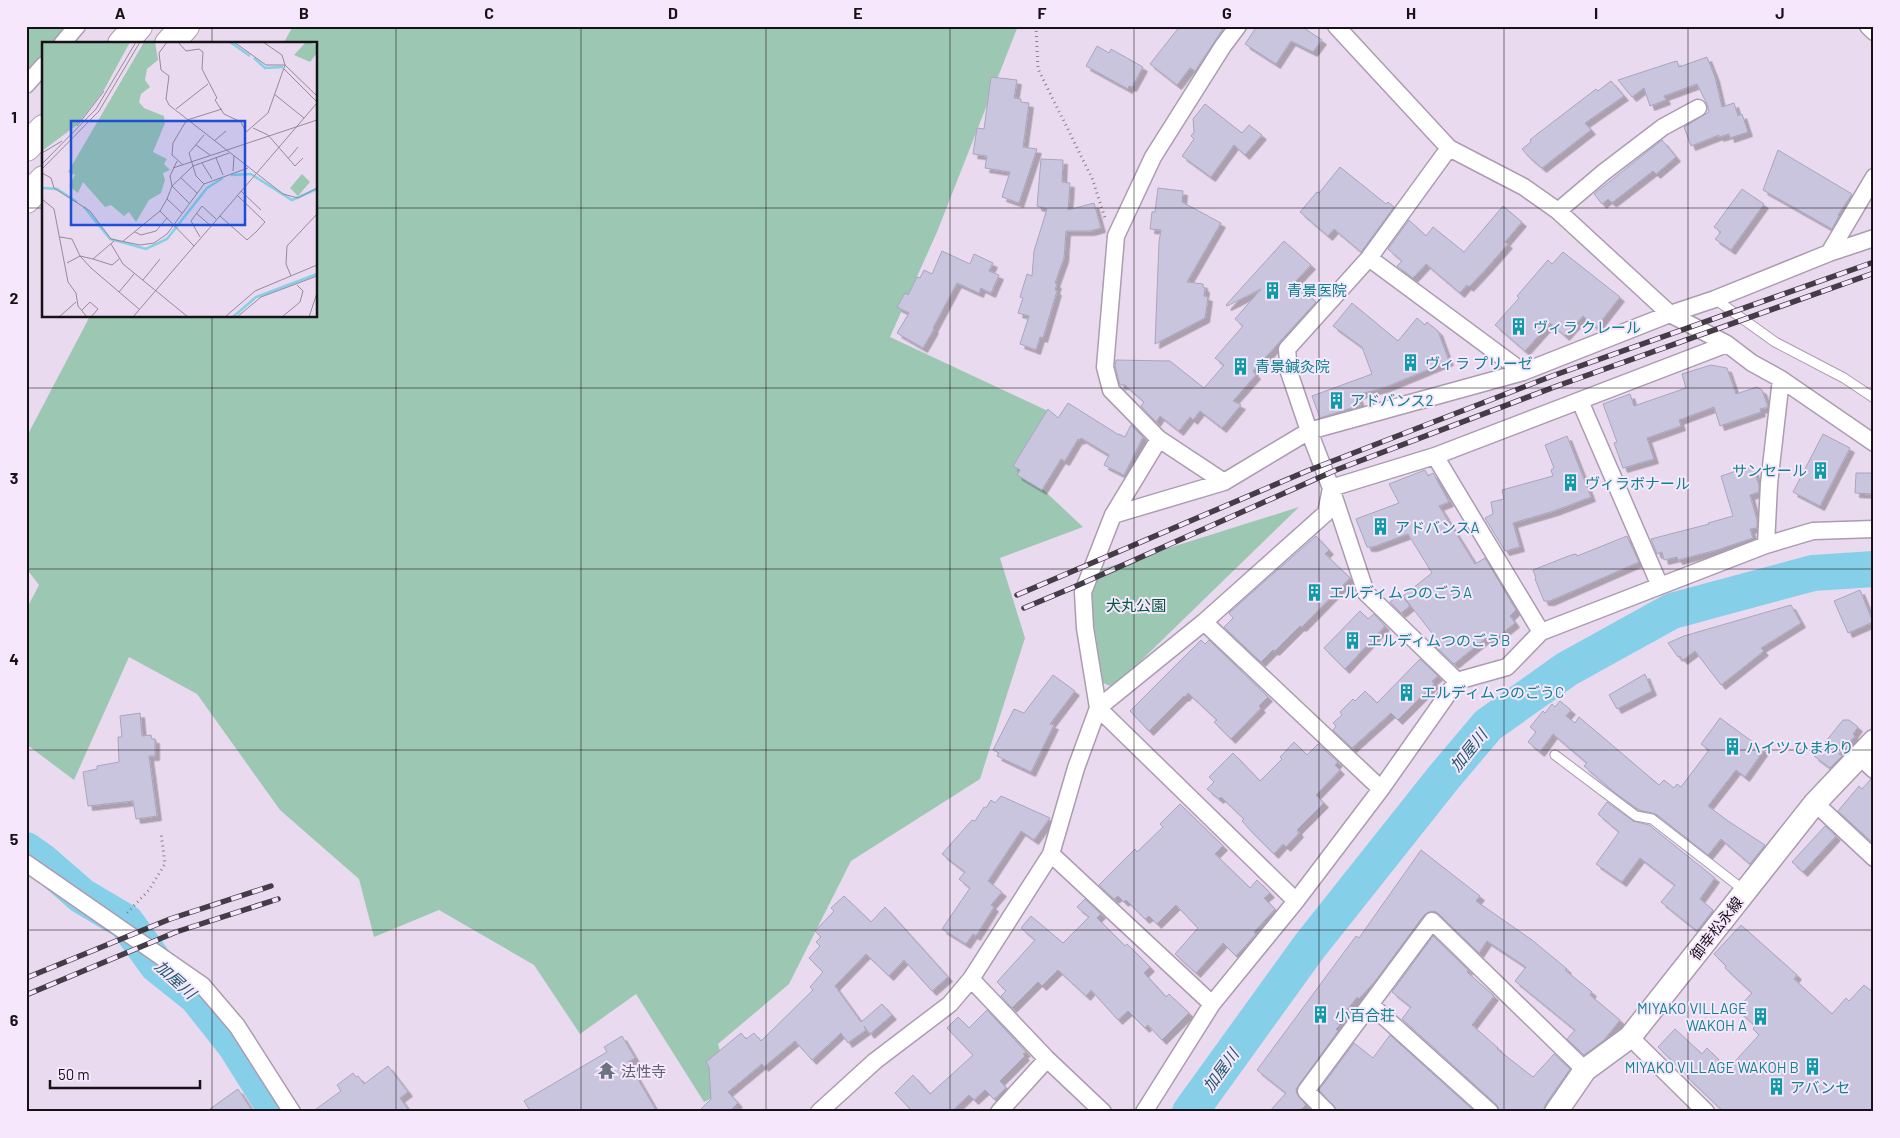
<svg xmlns="http://www.w3.org/2000/svg" width="1900" height="1138" font-family="Barlow,'Noto Sans JP',sans-serif">
	<defs>
		<filter id="shadow"><feDropShadow dx="4.5" dy="4.5" stdDeviation="0" flood-color="#0004"/></filter>
	</defs>
	<rect width="100%" height="100%" fill="#eadaef"/>
	<path fill="#9cc8b3" d="M26 26H78L61 44H44V58L26 72Z
		M293 26H1018L937 232 890 337 1048 411 1018 466 1083 527 1000 558 1025 638 980 779 851 861 789 984 718 1044 731 1089 704 1102 636 994 580 1034 534 965 439 910 374 937 359 879 280 810 197 694 129 657 74 780 26 744V610L39 585 26 568V438L90 316H316V44H283Z
		M1299 507 1116 685 1110 686 1103 683 1091 606 1093 586 1102 569Z"/>
	<g fill="none" stroke-linecap="round" stroke-linejoin="round">
		<path stroke="#86cfe8" stroke-width="36" d="M26 850 43 862 82 896 126 922 157 965 197 997 235 1045 267 1096 279 1112
			M1190 1112 1309 947 1444 777 1488 725 1567 669 1672 611 1813 573 1874 569"/>
	</g>
	<path fill="#c9c5de" stroke="#a9a5bd" filter="url(#shadow)" d="M1180 26H1225L1195 71 1190 68 1177 85 1150 64Z
		M1257 26H1301L1322 40 1313 52 1291 41 1276 64 1245 44Z
		M1097 46 1109 53 1111 49 1143 67 1132 87 1129 86 1128 89 1086 66Z
		M1707 57 1715 77 1722 107 1734 103 1738 116 1742 114 1748 132 1730 138 1729 134 1719 137V135L1691 146 1684 127 1709 112 1707 104 1697 84 1664 96 1666 100 1650 106 1644 88 1632 97 1618 80 1673 62 1677 61 1679 67Z
		M991 77 1017 80 1014 98 1021 99V102L1029 103 1023 147 1037 149 1019 203 1002 197 1010 172 985 168 987 156 973 154 977 128 984 129Z
		M1611 81 1624 96 1585 123 1591 130 1542 168 1528 156 1522 149 1531 142 1530 140 1536 135 1596 89 1598 91Z
		M1205 104 1242 133 1249 125 1262 135 1245 155 1234 145 1211 177 1182 156 1194 139 1191 136 1194 132 1193 119Z
		M1662 140 1676 157 1656 174 1653 171 1613 202H1611L1608 199 1602 204 1594 194Z
		M1778 150 1852 194 1838 215 1839 216 1832 229 1763 190Z
		M1041 159 1063 160 1062 182 1070 183 1068 210 1094 203 1101 228 1090 231H1066L1064 258 1055 283 1057 284 1055 290 1057 291 1043 338 1040 337 1036 350 1020 344 1029 316 1018 313 1023 298 1020 297 1027 274 1032 276 1034 251 1047 209 1037 206Z
		M1340 167 1386 204 1388 202 1394 207 1361 252 1334 229 1328 236 1300 212 1317 192 1319 193Z
		M1158 188 1183 191 1182 202 1221 223 1187 282 1203 284V287L1205 288 1204 296 1208 297 1205 318 1155 344 1159 242 1161 230 1150 229 1152 212H1155Z
		M1742 189 1764 204 1731 250 1715 239 1721 232 1714 227Z
		M1503 206 1522 222 1505 242 1508 244 1486 269 1469 287 1467 285 1460 293 1426 264 1413 278 1397 266 1402 261 1388 249 1409 220 1426 236 1433 227 1464 252Z
		M1284 241 1311 265 1294 283 1316 302 1253 371 1256 375 1233 401 1241 405 1222 428 1200 411 1193 420 1190 417 1179 431 1160 416 1156 422 1141 406 1144 402 1125 385H1120L1115 366 1116 360 1170 361 1204 388 1224 365 1215 358 1243 326 1235 319 1261 289 1227 306 1226 305Z
		M942 251 970 264 974 254 993 263 989 271 999 275 991 293 981 288 979 293 957 283 933 328 934 329 923 348 897 333 909 313 897 307 905 293 908 295 917 277 920 278 924 270 932 274Z
		M1563 252 1620 297 1596 328 1583 316 1565 336 1550 323 1525 351 1495 325 1519 298 1517 296 1548 260 1552 264Z
		M1352 303 1398 341 1417 318 1425 325 1427 322 1438 331 1449 361 1386 387 1357 395 1361 405 1320 418 1312 396 1372 374 1362 347 1333 326Z
		M1711 365 1727 368 1736 394 1757 387 1762 390 1768 407 1760 409 1761 412 1720 426 1714 407 1679 420 1681 426 1647 438 1654 459 1623 468 1614 443 1617 442 1603 404 1630 394 1634 406 1686 388 1682 374Z
		M1068 403 1119 435V434L1125 437 1131 425 1143 437 1124 475 1104 465 1109 455 1081 438 1080 440 1078 439 1065 461 1061 459 1042 490 1017 475 1020 470 1013 466 1048 409 1058 418Z
		M1823 434 1850 448 1820 506 1793 492Z
		M1567 436 1591 497 1554 511 1513 523 1520 547 1505 551 1485 518 1493 514 1491 502 1504 499 1502 490 1553 476 1551 470 1554 468 1545 445Z
		M1752 466 1759 485V492L1750 495 1757 520V528L1750 529 1753 538 1717 550 1678 560 1677 557 1664 560 1662 552 1657 554 1651 539 1709 524 1708 523 1733 516 1721 476Z
		M1425 470 1428 476 1433 473 1449 502 1439 506 1475 564 1485 558 1516 610 1510 616 1515 623 1490 643 1486 638 1454 664 1430 641 1435 637 1403 596 1432 573 1408 534 1373 547H1367L1356 519 1399 503 1389 484Z
		M1856 473H1874V494L1855 493Z
		M1316 536 1329 550 1325 554 1350 578 1302 627 1300 626 1275 651 1273 650 1261 662 1224 627 1233 618 1229 613Z
		M1627 536 1639 562 1550 601H1544L1535 579 1536 578 1533 570 1571 555 1576 554 1577 556Z
		M1860 590 1873 622 1848 633 1834 601Z
		M1401 594 1410 606 1401 613 1390 602Z
		M1791 605 1801 623 1761 648 1764 651 1721 685 1695 651 1683 660 1680 656 1678 657 1668 643 1684 636Z
		M1360 611 1368 619 1374 614 1385 626 1345 669 1324 648Z
		M1201 640 1205 644 1209 640 1268 697 1259 706 1261 708 1231 739 1214 722 1217 720 1188 693 1185 697 1184 696 1149 731 1130 711Z
		M1420 659 1438 676 1432 681 1434 684 1398 720 1391 713 1352 748 1333 730 1336 726 1333 723 1342 715 1340 712 1353 699 1355 701 1365 691 1377 703Z
		M1645 674 1652 691 1617 709 1609 695Z
		M1053 675 1075 691 1050 724 1054 725 1031 772 997 756 999 753 993 750 1014 709 1024 713Z
		M1560 701 1571 710 1566 716 1575 723 1579 717 1659 785 1664 780 1674 788 1677 784 1681 787 1709 750 1701 744 1720 718 1764 750 1745 777 1736 770 1708 806 1728 821 1765 845 1750 864 1721 839 1708 855 1656 814 1639 810 1614 792 1584 766 1587 763 1553 734 1540 752 1528 742 1536 732 1530 727 1543 711 1545 713 1552 704 1555 707Z
		M140 713 142 736 151 735 152 739H155V756H149L157 816 136 819 133 801 88 806 83 772 97 769V766L119 762 118 737H122L120 716Z
		M1843 720H1849L1858 727 1853 734 1855 736 1839 754 1842 756 1830 768 1814 756Z
		M1294 742 1307 755 1318 744 1338 762 1335 765 1340 770 1316 795 1324 803 1297 830 1299 833 1286 847 1283 844 1274 854 1252 832 1242 821 1244 819 1221 797 1219 799 1207 789 1214 782 1209 777 1233 753 1260 781 1282 759 1280 757Z
		M1871 779 1874 780V844L1838 811 1859 786 1862 789Z
		M1001 796 1050 818 1034 840 1021 831 988 881 1002 892 991 905 994 907 976 936 973 934 966 944 942 929 970 888 959 879 965 872 942 854 972 820 975 821 984 807 986 808 991 800 995 803Z
		M1607 802 1633 821 1649 825 1715 878 1700 899 1713 910 1697 931 1661 902 1675 885 1640 858 1622 882 1596 864 1619 832 1598 814Z
		M1180 804 1223 846 1215 854 1250 888 1257 880 1270 893 1264 898 1275 909 1254 932 1256 934 1236 956 1223 943 1196 973 1175 954 1198 928 1176 905 1157 924 1149 916 1145 919 1126 900 1124 902 1118 896 1114 899 1099 885 1135 849 1137 852 1163 827 1160 824Z
		M1825 826 1836 836 1803 872 1792 862Z
		M1421 850 1480 896 1476 901 1532 940 1567 969 1565 970 1592 992 1590 995 1620 1020 1604 1040 1584 1055 1567 1039 1575 1030 1515 981 1526 967 1487 941 1479 953 1439 914 1435 911 1429 912 1424 915 1376 980 1359 999 1357 997 1337 1023 1340 1025 1336 1029 1338 1031 1296 1089 1297 1094 1306 1105 1299 1112H1269L1286 1093 1257 1070 1356 936 1359 938Z
		M844 896 871 922 885 907 948 977 932 991 904 960 889 976 866 954 835 986 861 1022 882 1004 892 1015 870 1034 864 1026 866 1030 848 1043 841 1033 812 1060 795 1041 764 1067 762 1064 728 1092 738 1103 729 1112H698L711 1099 709 1067 706 1062 741 1033 746 1039 754 1033 761 1041 813 990 810 987 823 972 809 958 820 946 816 942 821 937 815 931 834 911 831 908Z
		M1085 899 1101 914 1097 918 1125 946 1127 944 1150 967 1144 973 1166 997 1169 994 1189 1013 1162 1040 1148 1025 1145 1028 1128 1011 1118 1020 1091 990 1086 996 1058 970 1042 986 1038 982 1012 1008 1001 996 1006 991 997 982 1035 940 1021 928 1031 916 1063 943 1089 917 1077 907Z
		M1741 925 1797 975 1794 979 1832 1014 1846 998 1849 1001 1864 985 1874 993V1112H1724L1687 1077 1688 1076 1658 1047 1675 1029 1702 1054 1707 1048 1728 1069 1759 1035 1753 1029 1755 1026 1737 1009 1752 993 1725 968 1726 966 1714 954Z
		M1433 936 1468 970 1467 972 1494 996 1472 1025 1498 1048 1497 1049 1533 1077 1554 1054 1570 1069 1545 1105 1543 1112H1500L1497 1105 1402 1019 1411 1007 1392 992Z
		M987 1010 1026 1052 1023 1054 1025 1056 1000 1081 1006 1088 994 1099 985 1090 974 1100 969 1095 951 1112H911L912 1111 895 1093 913 1075 930 1094 949 1077 973 1055 947 1028 958 1017 969 1028Z
		M1390 1035 1475 1112H1339L1319 1090 1354 1043 1373 1058Z
		M622 1036 635 1058 628 1062 657 1112H531L524 1101 607 1052 604 1047Z
		M388 1066 408 1092 400 1098 410 1112H312L341 1091 337 1085 353 1073 356 1077 358 1076 364 1084Z
		M238 1089 253 1112H206L221 1101Z"/>
	<g fill="none" stroke-linecap="round" stroke-linejoin="round">
		<defs>
			<path id="service" d="M1715 299 1775 342 1844 378 1874 398
				M1555 755 1636 816 1652 819 1745 891"/>
			<path id="minor" d="M1336 26 1449 148 1524 187 1558 211 1670 314 1727 344 1752 363 1781 379 1874 443
				M1868 26 1874 32
				M62 44 77 26
				M26 85 44 65
				M1449 148 1369 258 1287 349 1289 372 1309 431 1331 488 1366 593 1457 681
				M1558 211 1604 172 1663 127 1698 108
				M1829 253 1874 177
				M1369 258 1523 372
				M1580 401 1660 586
				M1435 456 1541 632
				M1224 482 1159 439 1111 390 1105 367 1116 236 1153 157 1223 46 1238 26
				M1113 515 1224 482 1309 431 1523 372 1670 314 1715 299 1829 253 1874 238
				M1766 545 1769 484 1781 379
				M1204 622 1381 789
				M1860 757 1874 770
				M1815 803 1874 858
				M1051 854 1212 1004
				M26 863 202 985 237 1026 292 1112
				M1296 901 1098 708 1204 622 1326 513 1331 488 1435 456 1727 344
				M971 979 1047 1059 1103 1112
				M1371 1005 1490 1112
				M1630 1037 1706 1112
				M819 1112 875 1061 950 1004 971 979 1051 854 1076 768 1098 708 1085 628 1083 592 1113 515 1159 439
				M999 1112 1047 1059
				M1144 1112 1212 1004 1296 901 1381 789 1457 681 1507 667 1541 632 1766 545 1813 531 1874 529
				M1327 1112 1306 1091 1432 921 1585 1070"/>
			<path id="secondary" d="M1556 1112 1585 1070 1630 1037 1815 803 1874 741"/>
			<path id="motorway" d="M122 44 138 26
				M169 44 185 26
				M26 147 44 129
				M26 199 44 180"/>
		</defs>
		<use href="#service" stroke="#ab9cb0" stroke-width="11"/>
		<use href="#minor" stroke="#ab9cb0" stroke-width="19"/>
		<use href="#secondary" stroke="#ab9cb0" stroke-width="25"/>
		<use href="#motorway" stroke="#ab9cb0" stroke-width="30"/>
		<path stroke="#8b808e" stroke-width="3" stroke-dasharray="1 4" stroke-linecap="butt" d="M1036 26 1038 69 1092 178 1105 218
			M127 913 149 890 165 864 161 833"/>
		<use href="#service" stroke="#fff" stroke-width="9"/>
		<use href="#minor" stroke="#fff" stroke-width="16"/>
		<use href="#secondary" stroke="#fff" stroke-width="22"/>
		<use href="#motorway" stroke="#fff" stroke-width="28"/>
		<defs>
			<path id="rail" d="M1017 595 1307 471 1552 376 1874 262
				M1024 608 1074 587 1336 470 1557 386 1874 273
				M26 978 170 919 271 886
				M26 995 176 932 278 899"/>
		</defs>
		<use href="#rail" stroke="#443c46" stroke-width="5.5"/>
		<use href="#rail" stroke="#f7e7fd" stroke-width="4" stroke-dasharray="11" stroke-linecap="butt"/>
	</g>
	<path fill="none" stroke="#171118" stroke-width="1" stroke-opacity="0.55" d="M212 26V44M396 26V1112M581 26V1112M766 26V1112M950 26V1112M1134 26V1112M1319 26V1112M1504 26V1112M1688 26V1112M26 208H44M316 208H1874M212 316V1112M26 388H1874M26 569H1874M26 750H1874M26 930H1874"/>
	<defs>
		<symbol id="building-bare" viewBox="-9 -9 18 18"><path d="M-4-6H4V6H1V3H-1V6H-4ZM-2.5-4.3h1.7v1.8h-1.7ZM.8-4.3h1.7v1.8H.8ZM-2.5-1h1.7V.8h-1.7ZM.8-1h1.7V.8H.8Z" fill="#0f9aa8" stroke="#f7e7fd" stroke-width="2.5" paint-order="stroke"/></symbol>
		<symbol id="temple-bare" viewBox="-9 -9 18 18"><path d="M0-6L5-2H3V0L6.5 2.5H4V6H1.5V3h-3V6H-4V2.5H-6.5L-3 0V-2H-5Z" fill="#6b7280" stroke="#f7e7fd" stroke-width="2.5" paint-order="stroke"/></symbol>
	</defs>
	<g fill-rule="evenodd">
		<use href="#building-bare" x="1260" y="278" width="25" height="25"/>
		<use href="#building-bare" x="1506" y="314" width="25" height="25"/>
		<use href="#building-bare" x="1398" y="350" width="25" height="25"/>
		<use href="#building-bare" x="1228" y="354" width="25" height="25"/>
		<use href="#building-bare" x="1324" y="388" width="25" height="25"/>
		<use href="#building-bare" x="1808" y="458" width="25" height="25"/>
		<use href="#building-bare" x="1558" y="470" width="25" height="25"/>
		<use href="#building-bare" x="1368" y="514" width="25" height="25"/>
		<use href="#building-bare" x="1302" y="580" width="25" height="25"/>
		<use href="#building-bare" x="1340" y="628" width="25" height="25"/>
		<use href="#building-bare" x="1394" y="680" width="25" height="25"/>
		<use href="#building-bare" x="1720" y="734" width="25" height="25"/>
		<use href="#building-bare" x="1308" y="1002" width="25" height="25"/>
		<use href="#building-bare" x="1748" y="1004" width="25" height="25"/>
		<use href="#building-bare" x="1800" y="1054" width="25" height="25"/>
		<use href="#temple-bare" x="594" y="1058" width="25" height="25"/>
		<use href="#building-bare" x="1764" y="1074" width="25" height="25"/>
	</g>
	<g text-anchor="middle" dominant-baseline="central" stroke-width="4" stroke-linejoin="round" paint-order="stroke">
		<g font-size="15" fill="#0d838f" stroke="#f7e7fd" text-anchor="start">
			<text x="1287" y="290">青景医院</text>
			<text x="1533" y="327">ヴィラ クレール</text>
			<text x="1425" y="363">ヴィラ プリーゼ</text>
			<text x="1255" y="366">青景鍼灸院</text>
			<text x="1350" y="400">アドバンス2</text>
			<text x="1807" y="470" text-anchor="end">サンセール</text>
			<text x="1585" y="483">ヴィラボナール</text>
			<text x="1395" y="527">アドバンスA</text>
			<text x="1329" y="592">エルディムつのごうA</text>
			<text x="1367" y="640">エルディムつのごうB</text>
			<text x="1421" y="692">エルディムつのごうC</text>
			<text x="1746" y="747">ハイツ ひまわり</text>
			<text x="1747" y="1008" text-anchor="end">MIYAKO VILLAGE<tspan x="1747" dy="17">WAKOH A</tspan></text>
			<text x="1335" y="1015">小百合荘</text>
			<text x="1799" y="1067" text-anchor="end">MIYAKO VILLAGE WAKOH B</text>
			<text x="1790" y="1087">アバンセ</text>
		</g>
		<g font-size="15" fill="#00583c" stroke="#f7e7fd">
			<text x="1136" y="605">犬丸公園</text>
		</g>
		<g font-size="15" fill="#171118" stroke="#f7e7fd">
			<text transform="translate(1716 928) rotate(-52)">御幸松永線</text>
		</g>
		<g font-size="15" fill="#5b616d" stroke="#f7e7fd" text-anchor="start">
			<text x="621" y="1071">法性寺</text>
		</g>
		<g font-size="16" font-style="italic" fill="#1d596b" stroke="#f7e7fd">
			<text transform="translate(1468 750) rotate(-51)">加屋川</text>
			<text transform="translate(176 979) rotate(42)">加屋川</text>
			<text transform="translate(1220 1070) rotate(-54)">加屋川</text>
		</g>
	</g>
	<g transform="translate(42 42)">
		<rect width="275" height="275" fill="#eadaef"/>
		<path d="M0 0H88L62 48 35 83 0 109ZM102 0H113L116 18 105 27 103 38 108 45 99 52 97 60 102 66 122 74 123 81 111 110 125 117 122 122 128 128 121 131 123 138 119 151 107 158 94 180 87 170 82 174 69 163 63 165 41 140 36 151 27 144 33 133 26 130ZM264 0 275 3V11L268 20 252 13ZM260 132 268 140 256 154 248 146Z" fill="#9cc8b3"/>
		<path fill="none" stroke="#86cfe8" stroke-width="2.5" d="M188 0 208 14M212 16 223 26 241 25M189 133 209 132 250 158 275 147M0 146 15 147 35 160M42 165 68 197 104 207 125 197 165 146 181 136M191 275 214 255 275 232"/>
		<path fill="none" stroke="#968a99" stroke-width="1" d="M125 0 117 11 119 28 127 34 124 57 127 63 241 152 256 156 275 146M136 0 144 9 157 7 161 10 160 27 175 56 173 58 182 72 199 80 204 90 226 71 243 23M192 0 224 23H243M221 0 240 13 243 23 275 54M242 27 275 60M232 52 262 76M134 67 166 42M35 84 62 49M211 86 226 93 253 124 261 116M162 93 147 111 154 134 162 142M172 99 184 89M154 103 168 113M0 111 20 99M174 116 181 133M246 117 256 105M160 121 170 137M0 122 54 67 94 0M141 123 130 113 131 101 141 84 145 78 180 67M131 126 275 78M0 127 57 69 98 0M191 129 192 114M0 131 9 136 12 146 48 169 69 197 98 203 112 201 125 192 162 142 206 126M139 136 155 151M199 149 219 168M0 157 12 167 26 240 34 251 36 264 45 275M125 157 140 171M148 162 130 144 151 124 187 111M118 169 152 204M154 171 169 184M178 174 205 198 215 189 223 180 196 154M93 190 99 193 114 189 125 176M18 195 30 197 38 214 49 226 97 267M158 195 149 179 160 164 174 177M80 200 118 169 125 157 130 144 128 134 135 119M69 202 81 222 146 275M51 217 70 223 77 217M25 221 38 214 51 217 72 199M249 234 244 222 245 204 275 172M101 238 118 217M77 250 92 232M40 268 48 260 56 267 49 275M17 275 34 260M91 275 275 61M183 275 213 249 275 223M195 275 219 255 275 234M240 275 258 260 261 249 255 243M267 275 275 251"/>
		<path fill="#1d4ed8" fill-opacity="0.15" stroke="#1d4ed8" stroke-width="2.5" d="M29 79H203V183H29Z"/>
		<rect width="275" height="275" fill="none" stroke="#171118" stroke-width="2.5"/>
	</g>
	<rect width="1900" height="1138" fill="none" stroke="#f7e7fd" stroke-width="55"/>
	<path d="M50 1080v8h150v-8" fill="none" stroke="#171118" stroke-width="2.5"/>
	<text x="58" y="1080" font-size="15" fill="#171118" stroke="#f7e7fd" stroke-width="4" paint-order="stroke">50 m</text>
	<rect x="28" y="28" width="1844" height="1082" fill="none" stroke="#171118" stroke-width="2"/>
	<g font-size="16" text-anchor="middle" font-weight="bold" fill="#171118">
		<text x="120" y="19">A</text>
		<text x="304" y="19">B</text>
		<text x="489" y="19">C</text>
		<text x="673" y="19">D</text>
		<text x="858" y="19">E</text>
		<text x="1042" y="19">F</text>
		<text x="1227" y="19">G</text>
		<text x="1411" y="19">H</text>
		<text x="1596" y="19">I</text>
		<text x="1780" y="19">J</text>
		<text x="14" y="123">1</text>
		<text x="14" y="304">2</text>
		<text x="14" y="484">3</text>
		<text x="14" y="665">4</text>
		<text x="14" y="845">5</text>
		<text x="14" y="1026">6</text>
	</g>
</svg>
